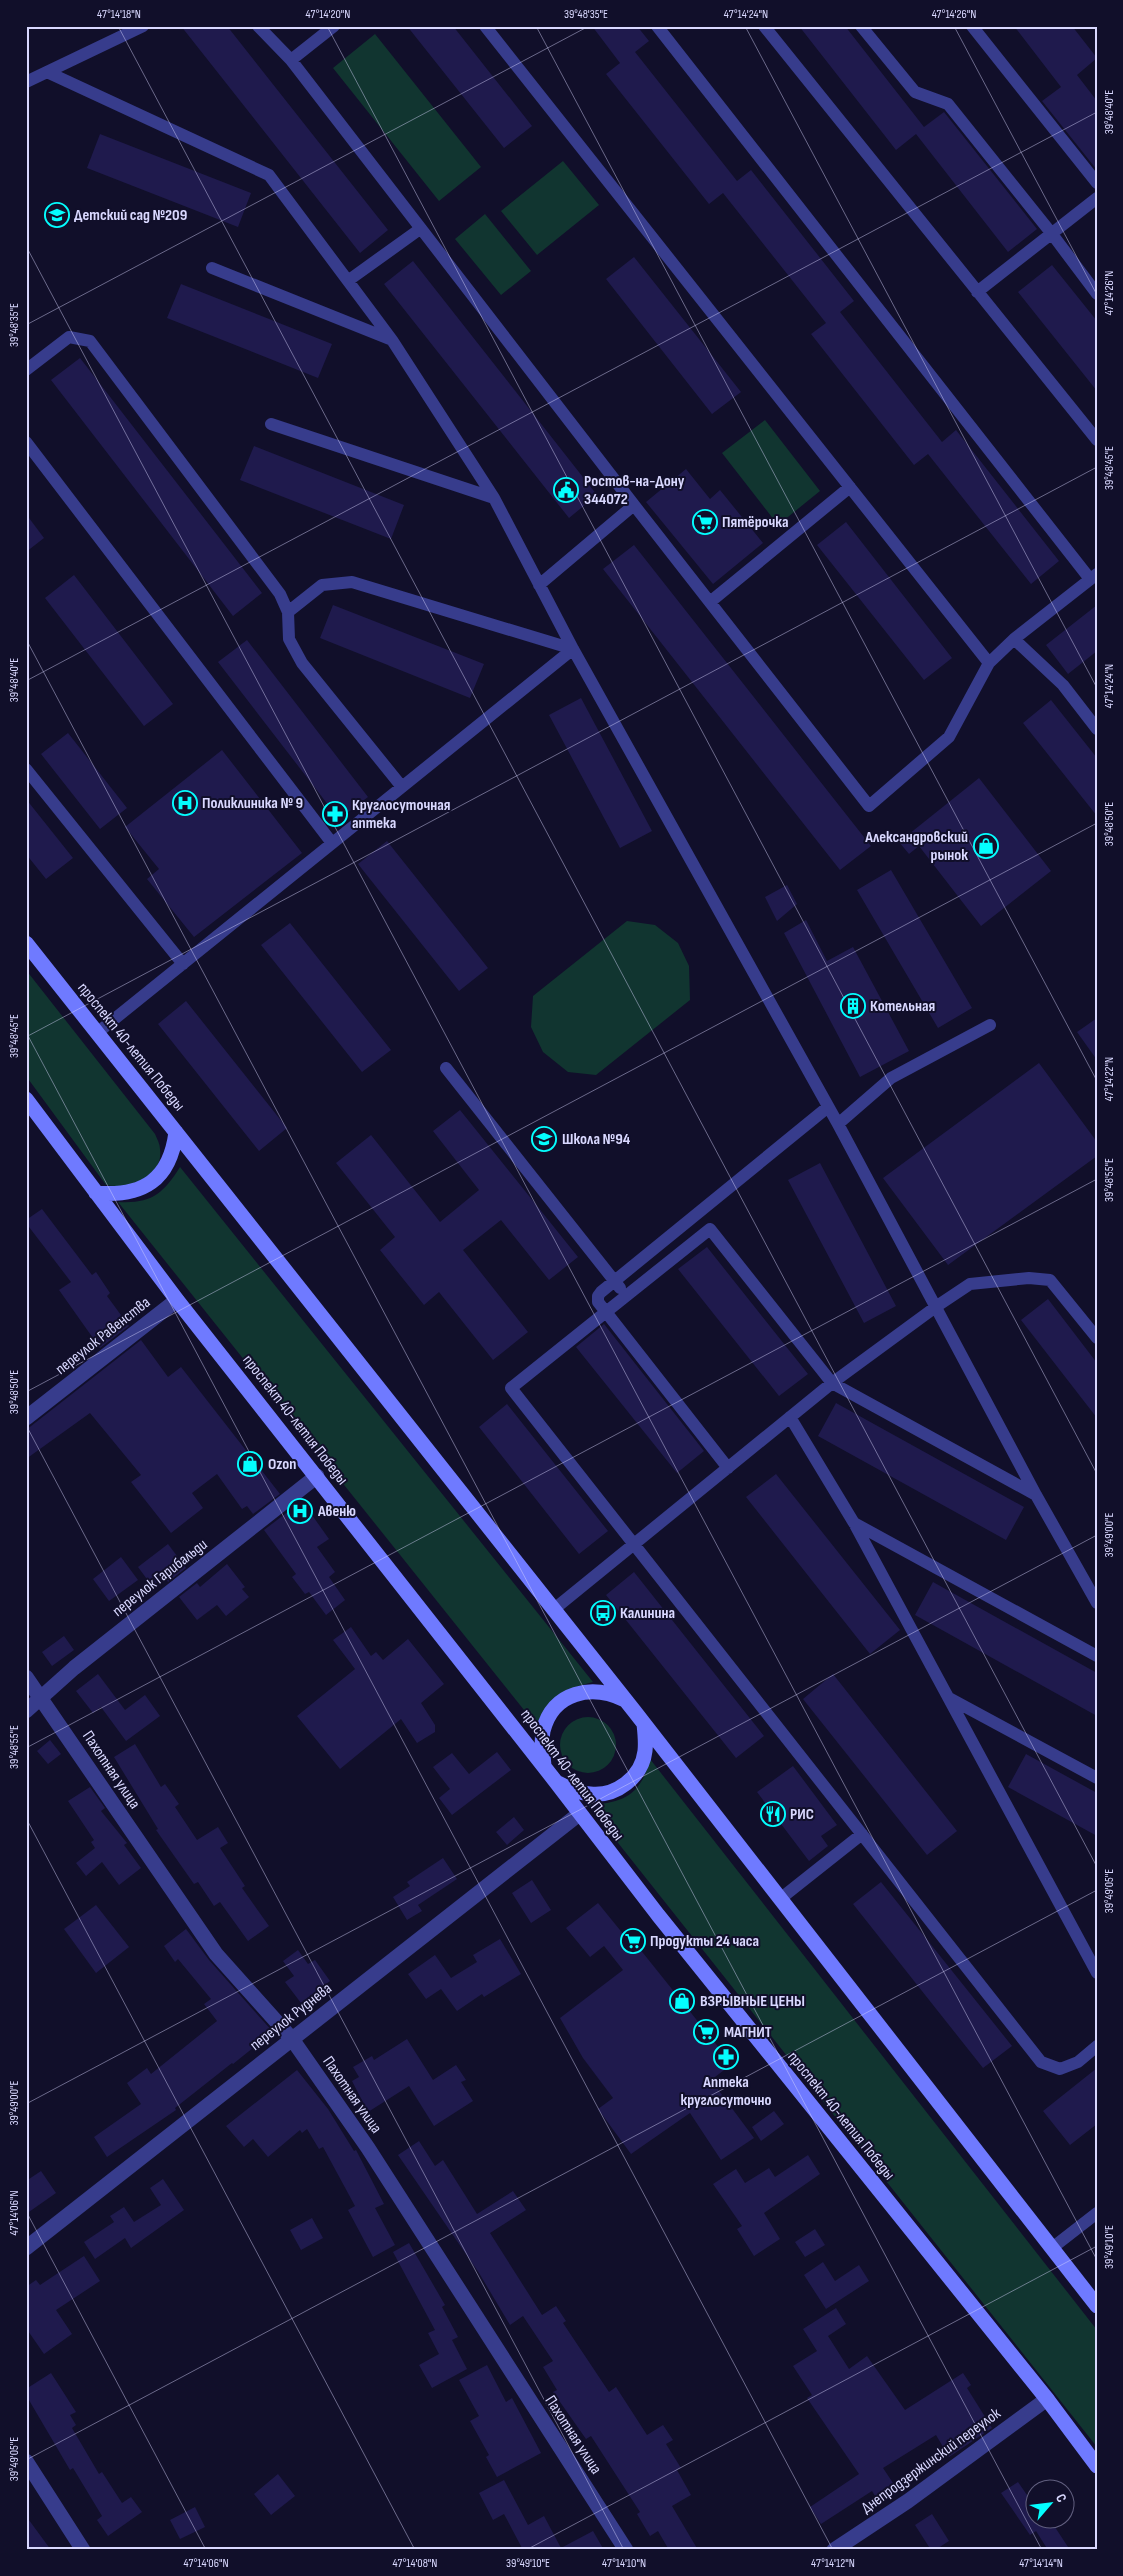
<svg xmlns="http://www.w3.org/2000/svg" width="1123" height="2576" font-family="'Sofia Sans Condensed',sans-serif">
	<rect width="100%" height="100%" fill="#110f2a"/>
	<path fill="#113530" d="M375 34 481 167 439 201 333 68Z
		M563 161 599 205 537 255 501 211Z
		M485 214 531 271 501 295 455 239Z
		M765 420 820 491 778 525 722 453Z
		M627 921 655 925 678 943 689 966 690 1000 596 1075 568 1072 543 1052 531 1027 533 996Z
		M26 970 155 1134C157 1139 160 1144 160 1149 164 1177 128 1190 106 1185L26 1076Z
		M180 1167 593 1682C562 1690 551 1697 536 1725L118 1202C151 1204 163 1194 180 1167Z
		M560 1745a28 28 0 1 1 56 0a28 28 0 1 1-56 0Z
		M650 1759 1097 2330V2447L588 1805C624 1803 641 1795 650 1759Z"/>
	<path fill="#1f1a4d" d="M181 26H227L388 230 360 253Z
		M407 26H453L532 126 504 148Z
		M592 26H637L649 41 635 52 737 181 751 170 854 301 840 312 942 442 956 430 1059 561 1031 584 928 454 914 465 811 334 826 323 723 193 709 204 606 74 620 63Z
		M799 26H845L924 127 944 112 1037 229 1008 252 916 134 896 150Z
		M1014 26H1072L1097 58 1077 75 1097 101V170L1042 101 1061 87Z
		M100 134 251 193 238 227 87 168Z
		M634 257 741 392 712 414 606 279Z
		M413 261 597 495 569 518 384 284Z
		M1052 265 1097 321V391L1018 292Z
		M181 284 332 344 318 378 167 318Z
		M80 358 262 593 233 616 51 380Z
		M254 446 404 505 391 539 240 480Z
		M686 469 710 499 720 490 763 543 713 584 646 502Z
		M26 514 44 538 26 552Z
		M846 522 952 658 924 680 817 545Z
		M634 545 871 846 840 870 603 569Z
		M74 575 173 704 144 726 45 598Z
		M333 605 484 664 470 698 320 638Z
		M1097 605V651L1068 674 1046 645Z
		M247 640 368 797 339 819 218 662Z
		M581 698 652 831 620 848 549 715Z
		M1051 700 1097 758V816L1023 723Z
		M68 733 127 808 100 829 41 754Z
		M222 750 302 853 194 937 147 879 159 869 125 827Z
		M979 778 1051 871 981 926 919 846 909 854 899 842Z
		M26 799 73 858 46 879 26 854Z
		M387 841 488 968 459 991 358 864Z
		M891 870 972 1008 938 1028 857 890Z
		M787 885 797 904 777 921 765 897Z
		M806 920 827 961 853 947 909 1051 860 1077 784 933Z
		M290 923 391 1050 362 1072 261 945Z
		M186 1001 287 1128 259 1151 158 1024Z
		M1097 1018V1060L1077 1032Z
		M1039 1063 1097 1142V1156L948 1265 883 1178Z
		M460 1110 578 1257 549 1280 501 1220 463 1250 528 1332 493 1360 439 1292 424 1305 380 1250 395 1237 336 1163 371 1135 440 1222 479 1190 433 1131Z
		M820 1163 896 1306 864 1323 788 1180Z
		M42 1209 92 1275 96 1272 110 1293 107 1296 129 1326 100 1348 59 1290 71 1282 26 1223V1220Z
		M707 1247 808 1374 779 1396 678 1269Z
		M1048 1299 1097 1363V1418L1021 1320Z
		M604 1324 704 1451 677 1473 576 1347Z
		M141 1340 168 1377 181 1367 280 1494 253 1514 247 1506 242 1509 217 1474 192 1493 203 1508 171 1533 131 1482 141 1475 90 1413 26 1459V1430Z
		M836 1403 1024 1507 1006 1540 818 1436Z
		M507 1404 608 1531 579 1554 479 1427Z
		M776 1474 900 1630 870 1654 746 1497Z
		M302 1501 329 1539 317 1547 335 1572 329 1577 345 1600 326 1615 309 1592 305 1594 292 1577 296 1574 264 1530Z
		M168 1544 186 1568 168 1582 165 1577 152 1586 138 1567Z
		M121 1557 138 1580 109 1601 93 1579Z
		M227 1564 245 1587 242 1589 249 1597 226 1616 217 1605 197 1620 179 1597 197 1583 200 1587Z
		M634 1572 764 1736 736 1758 606 1595Z
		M933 1582 1097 1673V1716L915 1615Z
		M351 1627 371 1656 376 1652 383 1660 408 1639 444 1684 421 1703 435 1725V1732L417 1743 401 1719 340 1769 297 1716 355 1669 333 1640Z
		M64 1636 74 1650 52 1666 42 1652Z
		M98 1674 125 1710 145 1695 160 1716 126 1741 101 1707 93 1713 76 1691Z
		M833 1674 957 1831 927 1855 803 1699Z
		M50 1740 61 1754 48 1764 37 1751Z
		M135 1744 161 1787 165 1784 179 1804 175 1807 197 1840 218 1827 228 1843 220 1848 245 1886 242 1888 269 1926 248 1941 220 1902 214 1906 198 1882 194 1884 156 1830 158 1829 114 1757Z
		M497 1752 511 1770 452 1815 439 1798 450 1789 433 1767 452 1753 469 1774Z
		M1026 1754 1097 1793V1836L1008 1787Z
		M793 1766 837 1825 821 1836 828 1846 809 1861 757 1792Z
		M90 1787 105 1808 101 1811 127 1843 124 1845 141 1868 119 1885 102 1862 86 1876 76 1863 95 1848 91 1842 94 1840 68 1801Z
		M514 1817 524 1830 507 1845 496 1832Z
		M443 1858 457 1879 418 1905 422 1911 407 1920 393 1897 410 1886 407 1882Z
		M532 1880 551 1910 531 1923 512 1893Z
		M881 1882 1012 2046 983 2068 853 1904Z
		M598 1903 624 1935 627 1933 732 2064 711 2080 754 2138 721 2160 690 2113 631 2154 598 2109 613 2098 583 2058 560 2018 623 1970 604 1946 590 1957 566 1928Z
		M96 1905 129 1947 96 1973 64 1929Z
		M186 1929 209 1960 273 2032 233 2064 232 2063 175 2108 176 2110 107 2157 94 2137 141 2104 127 2083 147 2068 151 2074 217 2021 204 2004 211 1999 178 1959 175 1962 164 1946Z
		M500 1939 521 1974 484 1997 482 1994 457 2011 441 1989 426 1999 408 1974 435 1955 451 1978 477 1962 473 1955Z
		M298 1950 308 1964 315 1960 330 1981 301 2003 285 1982 294 1976 283 1961Z
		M407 2039 433 2080 456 2065 466 2080 461 2082 473 2101 434 2126 409 2086 368 2112 352 2081 359 2077 353 2067 372 2056 374 2060Z
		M1097 2068V2124L1070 2145 1043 2111Z
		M297 2070 328 2109 354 2151 356 2150 384 2204 375 2208 395 2245 373 2257 348 2210 355 2206 323 2147 319 2149 307 2129 302 2133 300 2130 268 2157 253 2139 244 2147 226 2126Z
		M774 2111 784 2124 761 2141 752 2127Z
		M419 2141 435 2166 443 2160 477 2214 513 2191 526 2210 490 2233 542 2315 556 2306 566 2321 563 2323 609 2392 616 2387 647 2435 663 2425 673 2440 666 2444 681 2468 677 2470 691 2495 672 2506 698 2550H669L658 2531 650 2536 637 2514 640 2512 591 2436 586 2439 553 2392 557 2390 543 2367 553 2361 523 2316 510 2325 479 2273 398 2155Z
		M808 2155 820 2174 764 2213 780 2239 754 2256 737 2229 742 2226 713 2184 736 2169 745 2183 769 2168 775 2177Z
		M41 2171 56 2193 26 2214V2181Z
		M163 2179 184 2210 131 2248 125 2238 95 2259 84 2242 114 2222 110 2216 124 2207 134 2222 161 2205 150 2188Z
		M312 2218 323 2238 301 2250 290 2230Z
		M815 2229 825 2245 805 2257 795 2242Z
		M409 2243 445 2305 442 2307 458 2337 452 2340 467 2369 432 2388 419 2365 439 2354 428 2333 435 2330 393 2252Z
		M84 2256 100 2281 56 2310 72 2334 44 2354 26 2328V2287L36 2280 40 2285Z
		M823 2262 835 2281 859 2265 869 2281 826 2309 804 2275Z
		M836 2308 846 2324 828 2336 849 2369 867 2356 905 2410 963 2373 971 2385 967 2388 992 2428 949 2457 936 2435 883 2468 899 2492 880 2504 872 2491 821 2524 810 2507 859 2474 807 2398 812 2395 793 2366 817 2351 803 2329Z
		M487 2365 506 2402 512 2398 541 2453 497 2477 486 2457 489 2455 470 2421 479 2416 459 2380Z
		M51 2373 76 2412 70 2415 76 2425 72 2428 99 2474 102 2472 122 2503 131 2497 142 2512 108 2536 97 2520 102 2516 73 2468 70 2470 26 2395V2389Z
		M278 2474 295 2496 271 2515 254 2494Z
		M504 2480 528 2525 544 2516 561 2548 593 2531 604 2550H523L504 2514 493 2520 479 2493Z
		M1018 2482 1036 2508V2518H1049L1070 2550H1048L1036 2531 1030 2535 1001 2493Z
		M195 2507 205 2527 180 2539 170 2520Z
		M932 2514 949 2541 935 2550H931L915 2525Z
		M26 2516 51 2550H26Z"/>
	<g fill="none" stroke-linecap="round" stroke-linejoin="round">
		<path stroke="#373c8c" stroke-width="12" d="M258 26 291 60 634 505 869 806 949 737 989 663 1014 639 1097 574
			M485 26 989 663
			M657 26 1090 579
			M764 26 1097 440
			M861 26 915 92 948 104 1052 234 1097 294
			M972 26 1097 183
			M291 60 334 26
			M47 72 269 175 392 340 494 498 573 649 838 1124 1036 1495 1097 1603
			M26 82 143 26
			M212 268 392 340
			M349 280 420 229
			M977 292 1097 198
			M26 370 69 337 90 341 280 594 288 612 289 639 302 663 402 787
			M271 424 494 498
			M26 442 332 843
			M539 585 634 505
			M710 602 850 487
			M288 612 322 585 352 582 573 649
			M1014 639 1063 685 1097 729
			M26 769 183 964
			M97 1033 573 649
			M446 1068 620 1288
			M828 1107 601 1292 598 1296V1302L606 1312 511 1388 1041 2062 1060 2069 1078 2062 1097 2046
			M838 1124 891 1078 990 1025
			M790 1417 854 1523 1097 1973
			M728 1468 606 1312 710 1229 832 1383 1036 1495
			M854 1523 1097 1656
			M553 1610 832 1383 937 1306 970 1284 1029 1278 1050 1280 1097 1338
			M949 1698 1097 1778
			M780 1899 862 1834
			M1052 2248 1097 2213"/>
		<path stroke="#373c8c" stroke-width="15" d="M26 1418 177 1300
			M26 1677 216 1954 292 2039 368 2148 626 2550
			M26 1711 74 1668 317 1476
			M26 2248 579 1814
			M26 2461 83 2550
			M834 2550 908 2501 1047 2399"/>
		<path stroke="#6f7aff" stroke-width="15" d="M26 943 635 1712 1097 2306
			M26 1099 177 1300 556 1782 658 1915 1047 2399 1097 2466
			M96 1193C143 1197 170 1180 176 1132
			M544 1766C543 1755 541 1742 543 1731 553 1691 592 1684 625 1700
			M558 1783C568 1788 579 1793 590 1794 616 1797 642 1777 645 1751 646 1742 645 1733 644 1724"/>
	</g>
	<path fill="none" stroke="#d9d8ff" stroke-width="1" stroke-opacity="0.45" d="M118 26 1097 1867M327 26 1097 1474M536 26 1097 1081M745 26 1097 688M954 26 1097 295M26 246 1097 2260M26 325 589 26M26 639 1042 2550M26 681 1097 112M26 1032 833 2550M26 1037 1097 467M26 1392 1097 823M26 1425 624 2550M26 1748 1097 1179M26 1818 415 2550M26 2104 1097 1535M26 2211 206 2550M26 2460 1097 1890M526 2550 1097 2246"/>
	<defs>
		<symbol id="school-ring" viewBox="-11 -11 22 22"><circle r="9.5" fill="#110f2a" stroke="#04feff" stroke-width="1.5"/><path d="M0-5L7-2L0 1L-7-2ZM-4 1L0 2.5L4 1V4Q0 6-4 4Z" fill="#04feff"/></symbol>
		<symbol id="civic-ring" viewBox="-11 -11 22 22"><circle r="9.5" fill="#110f2a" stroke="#04feff" stroke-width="1.5"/><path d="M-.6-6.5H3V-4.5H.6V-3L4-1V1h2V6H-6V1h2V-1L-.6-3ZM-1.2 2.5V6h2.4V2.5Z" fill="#04feff"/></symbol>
		<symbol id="supermarket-ring" viewBox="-11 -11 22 22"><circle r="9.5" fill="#110f2a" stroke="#04feff" stroke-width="1.5"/><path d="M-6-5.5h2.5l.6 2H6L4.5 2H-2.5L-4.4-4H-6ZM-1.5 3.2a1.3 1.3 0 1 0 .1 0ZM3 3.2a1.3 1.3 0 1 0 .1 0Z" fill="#04feff"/></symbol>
		<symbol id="hospital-ring" viewBox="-11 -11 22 22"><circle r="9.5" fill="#110f2a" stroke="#04feff" stroke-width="1.5"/><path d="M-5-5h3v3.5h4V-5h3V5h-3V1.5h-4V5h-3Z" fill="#04feff"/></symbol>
		<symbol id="pharmacy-ring" viewBox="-11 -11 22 22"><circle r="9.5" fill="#110f2a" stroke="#04feff" stroke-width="1.5"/><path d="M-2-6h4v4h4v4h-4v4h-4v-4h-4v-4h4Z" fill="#04feff"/></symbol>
		<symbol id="shop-ring" viewBox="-11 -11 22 22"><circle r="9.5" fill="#110f2a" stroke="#04feff" stroke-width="1.5"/><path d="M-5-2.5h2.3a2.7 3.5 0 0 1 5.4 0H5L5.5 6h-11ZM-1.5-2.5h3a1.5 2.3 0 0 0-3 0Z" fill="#04feff"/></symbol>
		<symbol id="building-ring" viewBox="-11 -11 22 22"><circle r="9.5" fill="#110f2a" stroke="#04feff" stroke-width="1.5"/><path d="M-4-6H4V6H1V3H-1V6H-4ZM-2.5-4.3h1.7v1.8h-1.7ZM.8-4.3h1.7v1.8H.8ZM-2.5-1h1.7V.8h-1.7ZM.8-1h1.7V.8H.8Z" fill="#04feff"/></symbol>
		<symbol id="bus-ring" viewBox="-11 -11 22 22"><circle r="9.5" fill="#110f2a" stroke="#04feff" stroke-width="1.5"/><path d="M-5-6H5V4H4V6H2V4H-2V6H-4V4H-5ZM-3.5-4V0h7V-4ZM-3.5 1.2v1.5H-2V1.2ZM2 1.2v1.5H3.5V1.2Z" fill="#04feff"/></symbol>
		<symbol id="restaurant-ring" viewBox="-11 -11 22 22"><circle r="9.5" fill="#110f2a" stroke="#04feff" stroke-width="1.5"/><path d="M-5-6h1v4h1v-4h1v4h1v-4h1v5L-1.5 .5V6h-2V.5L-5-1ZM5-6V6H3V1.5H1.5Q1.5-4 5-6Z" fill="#04feff"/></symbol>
	</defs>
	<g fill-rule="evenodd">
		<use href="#school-ring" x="43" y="201" width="28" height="28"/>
		<use href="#civic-ring" x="552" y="476" width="28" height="28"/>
		<use href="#supermarket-ring" x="691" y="508" width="28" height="28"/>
		<use href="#hospital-ring" x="171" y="789" width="28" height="28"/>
		<use href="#pharmacy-ring" x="321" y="800" width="28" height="28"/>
		<use href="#shop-ring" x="972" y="832" width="28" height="28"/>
		<use href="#building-ring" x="839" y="992" width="28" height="28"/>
		<use href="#school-ring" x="530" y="1125" width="28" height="28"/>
		<use href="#shop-ring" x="236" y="1450" width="28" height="28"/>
		<use href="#hospital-ring" x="286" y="1497" width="28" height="28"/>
		<use href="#bus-ring" x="589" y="1599" width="28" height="28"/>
		<use href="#restaurant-ring" x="759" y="1800" width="28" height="28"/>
		<use href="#supermarket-ring" x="619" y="1927" width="28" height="28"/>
		<use href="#shop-ring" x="668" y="1987" width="28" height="28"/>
		<use href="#supermarket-ring" x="692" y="2018" width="28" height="28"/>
		<use href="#pharmacy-ring" x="712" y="2043" width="28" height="28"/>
	</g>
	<g text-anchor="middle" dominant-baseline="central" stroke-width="4" stroke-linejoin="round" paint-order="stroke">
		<g font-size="16" font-weight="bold" fill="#d9d8ff" stroke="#110f2a" text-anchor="start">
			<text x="74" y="215">Детский сад №209</text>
			<text x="584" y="481">Ростов-на-Дону<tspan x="584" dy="18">344072</tspan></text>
			<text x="722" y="522">Пятёрочка</text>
			<text x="202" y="803">Поликлиника № 9</text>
			<text x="352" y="805">Круглосуточная<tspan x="352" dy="18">аптека</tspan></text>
			<text x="968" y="837" text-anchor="end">Александровский<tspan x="968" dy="18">рынок</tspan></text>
			<text x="870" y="1006">Котельная</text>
			<text x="562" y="1139">Школа №94</text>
			<text x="268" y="1464">Ozon</text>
			<text x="318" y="1511">Авеню</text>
			<text x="620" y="1613">Калинина</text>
			<text x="790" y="1814">РИС</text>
			<text x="650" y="1941">Продукты 24 часа</text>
			<text x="700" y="2001">ВЗРЫВНЫЕ ЦЕНЫ</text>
			<text x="724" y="2032">МАГНИТ</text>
			<text x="726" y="2082" text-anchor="middle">Аптека<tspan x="726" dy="18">круглосуточно</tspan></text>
		</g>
		<g font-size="16" fill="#d9d8ff" stroke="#110f2a">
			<text transform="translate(131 1047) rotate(51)">проспект 40-летия Победы</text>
			<text transform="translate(103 1336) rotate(-38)">переулок Равенства</text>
			<text transform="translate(295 1420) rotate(52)">проспект 40-летия Победы</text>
			<text transform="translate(160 1578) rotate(-38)">переулок Гарибальди</text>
			<text transform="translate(111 1770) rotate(56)">Пахотная улица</text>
			<text transform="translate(572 1775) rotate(53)">проспект 40-летия Победы</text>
			<text transform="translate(291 2017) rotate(-38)">переулок Руднева</text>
			<text transform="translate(352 2095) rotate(55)">Пахотная улица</text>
			<text transform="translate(841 2116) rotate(51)">проспект 40-летия Победы</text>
			<text transform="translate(573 2435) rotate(57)">Пахотная улица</text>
			<text transform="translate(931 2461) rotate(-36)">Днепродзержинский переулок</text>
		</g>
	</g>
	<rect width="1123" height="2576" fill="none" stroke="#110f2a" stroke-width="55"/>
	<g transform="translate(1050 2504) rotate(62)"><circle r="24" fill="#110f2a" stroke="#615f7f"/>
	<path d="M0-4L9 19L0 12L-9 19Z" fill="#04feff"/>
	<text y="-8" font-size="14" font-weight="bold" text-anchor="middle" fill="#d9d8ff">С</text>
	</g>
	<rect x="28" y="28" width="1068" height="2520" fill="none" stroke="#d9d8ff" stroke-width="2"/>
	<g font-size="12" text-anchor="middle" fill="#d9d8ff">
		<text x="119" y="18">47°14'18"N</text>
		<text x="328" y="18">47°14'20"N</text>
		<text x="586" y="18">39°48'35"E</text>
		<text x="746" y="18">47°14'24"N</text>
		<text x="954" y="18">47°14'26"N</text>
		<text transform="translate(1109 112) rotate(-90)" y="4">39°48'40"E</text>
		<text transform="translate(1109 293) rotate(-90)" y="4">47°14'26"N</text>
		<text transform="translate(14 325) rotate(-90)" y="4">39°48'35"E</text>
		<text transform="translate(1109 468) rotate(-90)" y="4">39°48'45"E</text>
		<text transform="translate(14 680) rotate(-90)" y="4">39°48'40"E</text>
		<text transform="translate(1109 686) rotate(-90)" y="4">47°14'24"N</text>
		<text transform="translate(1109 824) rotate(-90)" y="4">39°48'50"E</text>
		<text transform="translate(14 1036) rotate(-90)" y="4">39°48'45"E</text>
		<text transform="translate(1109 1079) rotate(-90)" y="4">47°14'22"N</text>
		<text transform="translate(1109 1180) rotate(-90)" y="4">39°48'55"E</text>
		<text transform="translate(14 1392) rotate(-90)" y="4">39°48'50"E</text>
		<text transform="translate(1109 1535) rotate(-90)" y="4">39°49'00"E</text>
		<text transform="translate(14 1747) rotate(-90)" y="4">39°48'55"E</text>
		<text transform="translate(1109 1891) rotate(-90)" y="4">39°49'05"E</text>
		<text transform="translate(14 2103) rotate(-90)" y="4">39°49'00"E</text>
		<text transform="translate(14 2213) rotate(-90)" y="4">47°14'06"N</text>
		<text transform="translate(1109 2247) rotate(-90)" y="4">39°49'10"E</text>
		<text transform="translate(14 2459) rotate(-90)" y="4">39°49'05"E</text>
		<text x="206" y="2567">47°14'06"N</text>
		<text x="415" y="2567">47°14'08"N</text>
		<text x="528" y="2567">39°49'10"E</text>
		<text x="624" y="2567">47°14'10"N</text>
		<text x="833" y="2567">47°14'12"N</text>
		<text x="1041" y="2567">47°14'14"N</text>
	</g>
</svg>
